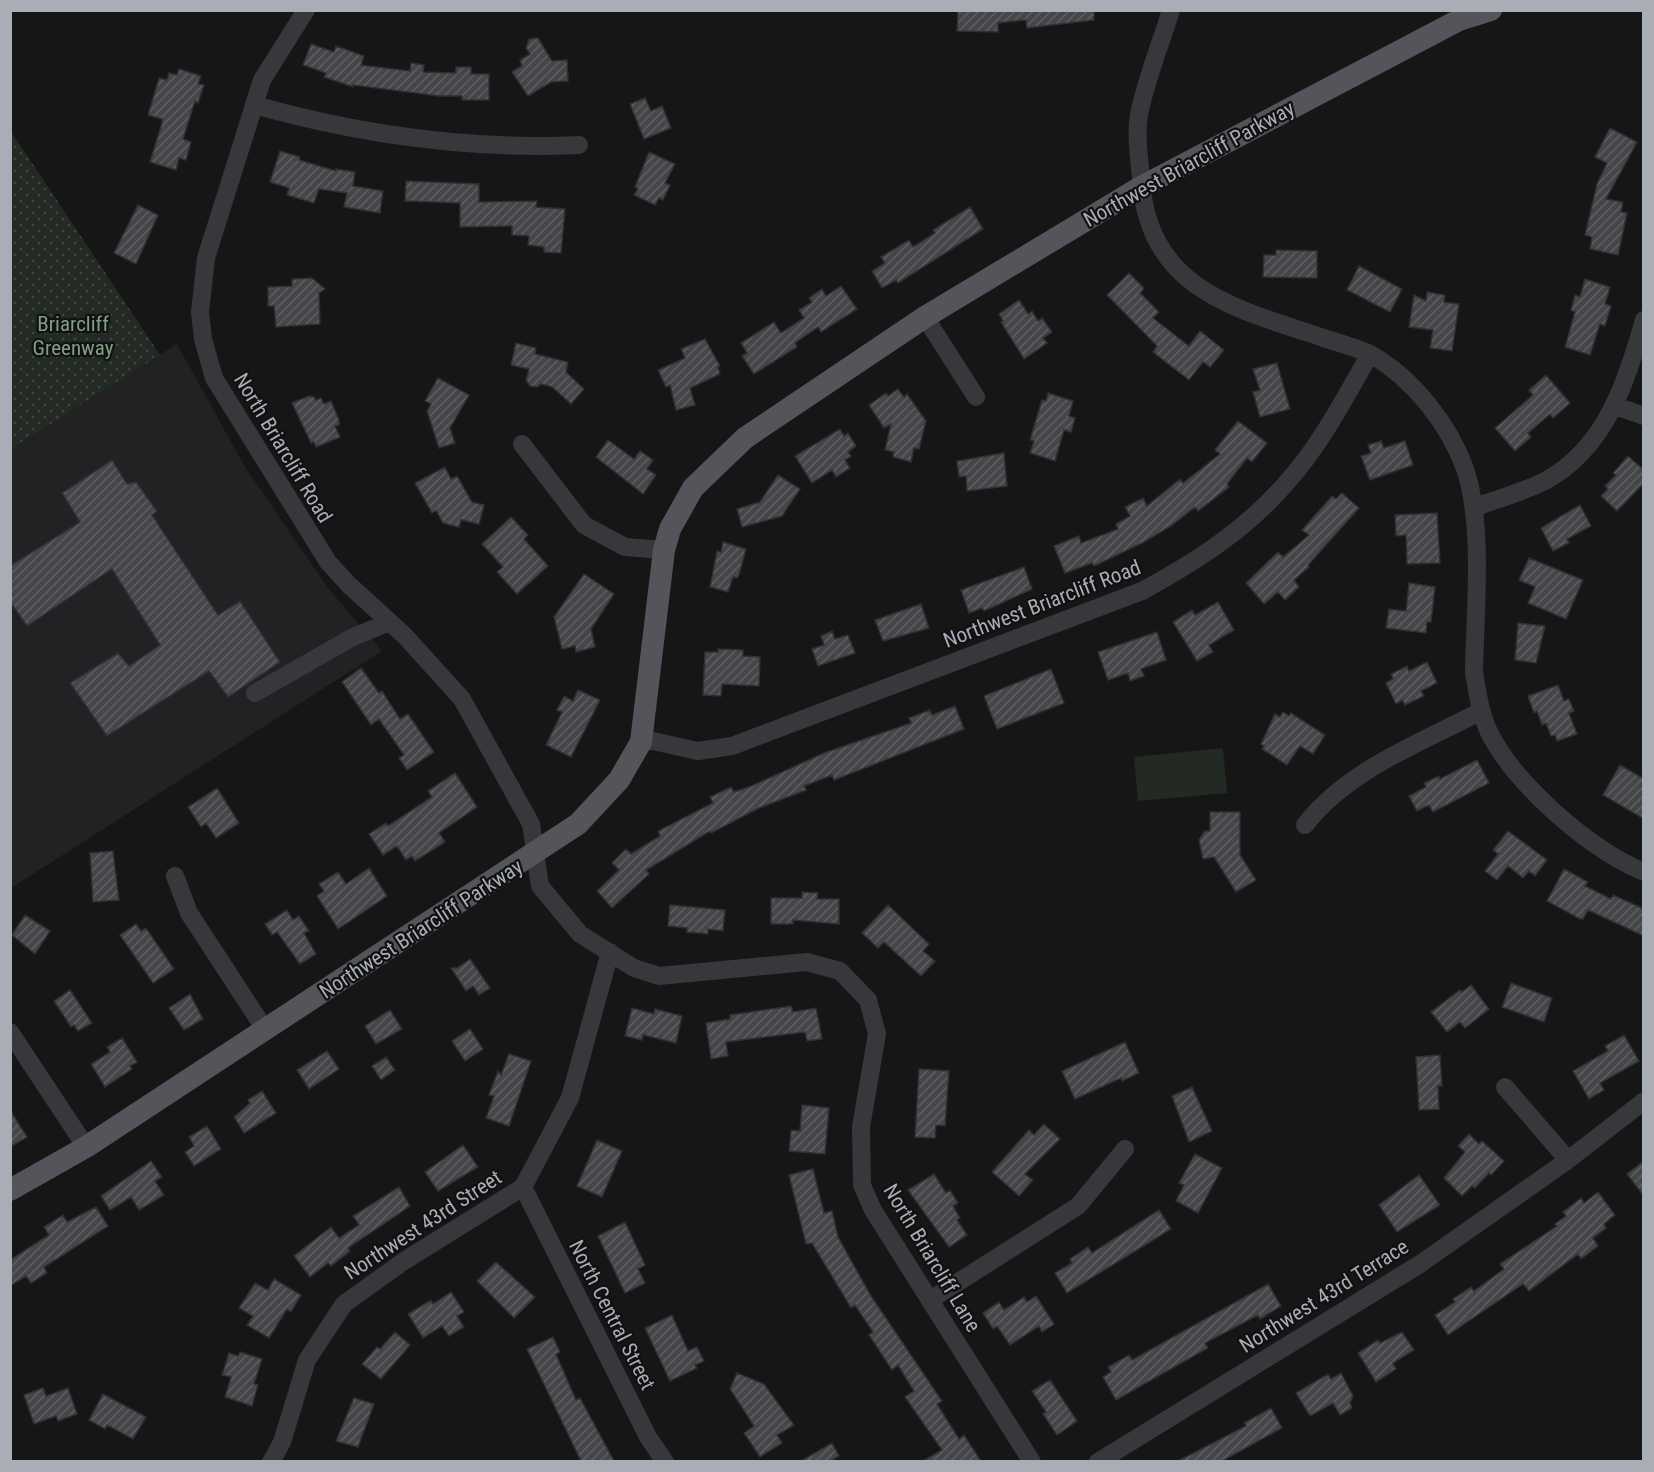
<svg xmlns="http://www.w3.org/2000/svg" width="1654" height="1472" font-family="'Roboto Condensed',sans-serif">
	<defs>
		<pattern id="park-dots" width="8" height="8" patternUnits="userSpaceOnUse" patternTransform="scale(1.5)"><rect width="8" height="8" fill="#222a23"/><path d="M2 2h.1M6 6h.1" fill="none" stroke="#3f4641" stroke-width="1.8" stroke-linecap="round"/></pattern>
		<pattern id="building-hatch" width="6" height="6" patternUnits="userSpaceOnUse" patternTransform="scale(1.5)"><rect width="6" height="6" fill="#45464a"/><path d="M-1 1l2-2M0 6l6-6M5 7l2-2" fill="none" stroke="#5d5e62"/></pattern>
	</defs>
	<rect width="100%" height="100%" fill="#161617"/>
	<path fill="#222224" d="M177 344 245 467 328 588 382 651 11 888V449Z"/>
	<path fill="#222a23" d="M1223 748 1227 793 1138 801 1134 757Z"/>
	<path fill="url(#park-dots)" d="M10 130 160 355 11 449 10 448Z"/>
	<path fill="url(#building-hatch)" stroke="#303033" stroke-width="1.5" d="M958 10H1094V20L1027 28 1026 20 998 23V32L957 31Z
		M538 38 552 61 567 60 568 81 551 82 528 96 512 72 522 66 520 60 530 54 526 48 529 39Z
		M311 44 334 52 336 46 364 56 361 65 410 71 411 63 424 65 423 72 456 73V67H471V74H489V100H462V96H439L353 85V87L324 77 326 73 303 65Z
		M179 69 201 76 198 84 204 85 198 103 195 101 183 139 191 142 186 160 179 158 176 170 150 162 162 123V119L148 115 159 78 167 80 169 73 177 75Z
		M645 98 651 111 662 106 671 128 644 139 630 104Z
		M1610 128 1637 142 1606 199 1623 202 1621 212 1627 213 1618 255 1590 249 1592 237 1585 235 1597 184 1607 163 1595 157Z
		M280 151 300 157 299 160 336 171V169L355 172 353 186 383 191 380 213 344 207 347 193 319 189 314 203 287 195 289 188 270 182Z
		M649 152 675 164 665 183 670 185 663 200 659 198 655 205 634 195 638 189 635 187Z
		M406 181 479 184V202L537 201 536 207 565 209 561 253 544 252V247L528 245 529 236 512 235V226L460 227V203L405 201Z
		M138 205 158 215 136 264 114 253Z
		M970 207 983 229 898 283 896 280 882 288 872 271 885 263 881 257 909 240 913 247 935 233 933 230Z
		M1276 250 1317 251V278L1263 277 1264 255H1276Z
		M1359 266 1402 289 1390 312 1347 290Z
		M1129 273 1144 288 1140 293 1159 312 1153 318 1189 346 1200 331 1224 350 1210 367 1203 362 1189 380 1153 352 1157 346 1107 295Z
		M312 278 325 289 319 293 320 324 276 327 274 306H268V287L292 286V279Z
		M1585 279 1610 287 1605 304 1611 306 1605 326 1600 324 1590 355 1565 347 1575 312 1571 310 1575 295 1580 297Z
		M841 286 857 309 821 332 818 327 795 343 797 347 754 374 742 356 747 353 741 343 774 322 781 333 804 318 799 310 812 302 809 298 822 289 826 296Z
		M1427 292 1445 295 1444 302 1459 304 1452 351 1430 348 1433 330 1409 327 1414 295 1426 301Z
		M1019 300 1028 314 1032 311 1038 321 1042 318 1052 332 1043 338 1047 343 1024 359 1001 322 1003 321 999 314Z
		M705 339 720 366 718 367 720 374 690 388 695 405 676 410 670 385 666 387 658 370 685 358 681 349Z
		M516 343 536 348 535 354 568 362 566 372 584 389 571 404 552 387 541 384 537 387 530 386 526 380 529 369 511 365Z
		M1277 363 1290 409 1260 417 1253 392 1260 390 1253 369Z
		M1546 375 1570 403 1553 418 1550 414 1528 433 1531 437 1515 451 1495 428 1533 395 1529 390Z
		M438 378 469 395 450 428 455 443 439 448 427 411 431 404 425 401Z
		M898 389 904 397 907 394 926 421 919 449 914 448 911 462 893 457 894 452 885 450 891 424 884 428 869 405 886 393 888 396Z
		M1048 393 1073 401 1069 416 1075 418 1071 432 1064 430 1055 461 1030 453 1034 441 1030 440 1042 400 1046 401Z
		M309 396 314 397 316 400 321 398 324 404 331 401 339 420V425L335 426 340 437 316 447 314 442 311 443 292 403Z
		M1238 421 1267 443 1252 462 1247 458 1227 484 1229 487 1198 511 1195 507 1171 526 1144 542 1094 566 1092 563 1065 573 1054 546 1079 536 1081 543 1118 529 1116 524 1130 516 1125 507 1143 498 1147 506 1180 479 1183 483 1220 454 1215 450Z
		M840 429 844 436 848 433 856 446 848 452 851 456 845 460 850 468 836 477 832 470 812 483 795 456Z
		M608 440 634 459 640 451 653 460 647 469 656 475 643 494 596 457Z
		M1381 441 1384 448 1405 441 1413 465 1370 480 1361 456 1371 453 1368 445Z
		M1004 453 1007 486 967 491 966 476 959 477 957 461Z
		M1628 456 1644 470V483L1617 511 1601 496 1608 489 1605 486 1616 475 1613 473Z
		M112 460 127 484 136 482 157 511 152 515 218 615 240 601 280 662 228 697 209 671 107 736 70 683 118 653 129 666 160 645 112 569 27 626 10 602V566L80 522 62 493Z
		M445 467 451 479 457 476 472 502 484 505 479 524 461 520 459 527 443 523 436 510 432 513 415 483Z
		M778 475 800 489 782 516 742 527 737 509 760 502Z
		M1342 493 1359 508 1308 565 1309 567 1294 580 1299 587 1285 600 1278 592 1264 604 1246 583 1278 552 1283 557 1309 535 1302 530 1332 496 1336 499Z
		M1580 505 1591 526 1567 539 1569 543 1553 551 1541 528Z
		M1437 513 1440 563 1407 564 1406 535 1396 536 1395 515Z
		M511 517 528 535 524 539 548 566 517 594 497 572 503 567 482 544Z
		M723 542 746 549 739 575 737 578 733 577 728 592 710 587 717 551 721 552Z
		M1529 558 1583 580 1566 619 1528 603 1535 587 1519 580Z
		M1024 567 1032 589 984 611 982 608 969 613 961 590Z
		M584 574 614 594 591 629 595 647 576 652 575 646 562 649 554 617Z
		M1409 583 1435 587 1431 622H1427L1426 633 1386 628 1389 609 1406 611Z
		M1218 602 1234 630 1209 645 1213 652 1197 661 1173 622 1192 610 1195 615Z
		M921 604 929 628 883 641 875 620Z
		M1518 623 1545 626 1536 663 1515 660Z
		M832 631 835 639 848 635 855 653 818 666 812 649 824 645 821 636Z
		M1157 632 1166 660 1141 669 1144 676 1130 681 1128 673 1108 680 1098 652Z
		M718 649 743 650V656L760 657 759 686 722 684 721 696 703 695 705 652H718Z
		M1427 662 1437 683 1421 691 1424 696 1405 705 1402 700 1396 704 1386 683 1393 679 1391 674 1407 666 1409 671Z
		M361 668 379 693 382 691 400 719 408 714 434 752 407 770 399 758 404 755 379 719 371 725 342 682Z
		M1051 669 1064 703 997 729 984 696Z
		M1558 685 1564 701 1569 699 1574 711 1569 713 1577 734 1557 741 1555 735 1551 736 1546 723 1542 725 1537 711 1534 713 1528 696Z
		M578 690 600 700 571 757 546 745 562 712 557 710 564 696 573 701Z
		M955 706 964 729 834 780 832 775 804 786 806 790 759 808 711 833 710 831 646 870 649 874 612 908 597 891 619 870 612 863 626 849 631 854 660 836 658 831 713 803 710 797 731 787 734 792 749 787 824 753 911 723 909 718 930 710 932 715Z
		M1283 712 1289 716 1291 713 1325 735 1313 754 1300 746 1287 765 1262 749 1264 746 1261 744 1275 714 1280 717Z
		M1477 760 1489 783 1433 812 1429 805 1417 811 1409 796 1426 787 1424 783 1439 776 1440 779Z
		M1620 765 1644 779V819L1603 795Z
		M455 773 477 807 439 833 445 842 415 861 412 856 406 860 397 846 383 855 369 834 386 823 388 826 432 797 428 791Z
		M217 788 239 823 216 838 206 823 201 827 188 807Z
		M1210 812H1240V855L1256 880 1236 892 1214 857 1203 859 1199 840 1205 831H1210Z
		M1508 831 1547 860 1535 876 1529 871 1523 878 1508 866 1497 880 1485 871 1498 854 1493 850Z
		M113 851 119 900 93 902 90 853Z
		M369 868 387 896 338 929 317 896 324 891 319 884 338 872 346 884Z
		M1564 869 1588 882 1585 886 1611 899 1613 895 1644 909V936L1588 910 1583 919H1580L1547 901Z
		M802 892 818 893 817 899H839V924L793 920V924H771V898H802Z
		M670 905 725 910 723 931 708 929V934L687 932V928L668 926Z
		M888 905 929 944 923 951 935 961 921 976 884 942 878 948 862 933Z
		M287 910 293 920 299 916 309 931 304 933 316 954 300 964 277 932 272 935 265 924Z
		M25 915 50 931 35 954 12 935Z
		M136 924 141 931 146 928 174 969 153 983 120 935Z
		M470 959 490 988 479 995 473 986 466 991 451 968H457Z
		M1511 983 1552 998 1544 1022 1502 1007Z
		M1471 985 1489 1009 1465 1028 1460 1022 1447 1032 1431 1012 1460 990 1462 992Z
		M70 990 92 1023 78 1031 74 1025 71 1027 54 1001Z
		M190 994 203 1019 184 1030 169 1008Z
		M791 1006 793 1012 816 1008 822 1039 807 1041 805 1032 726 1042 728 1056 711 1059 706 1023 730 1019V1015Z
		M632 1008 654 1014 655 1009 682 1016 676 1043 643 1035 642 1040 625 1036Z
		M390 1010 402 1029 376 1044 365 1026Z
		M470 1029 483 1049 465 1061 452 1041Z
		M1624 1035 1639 1061 1600 1083 1604 1090 1589 1099 1573 1071 1608 1051 1605 1046Z
		M122 1038 137 1062 130 1066 132 1069 105 1087 91 1064 110 1052 107 1047Z
		M1125 1042 1139 1073 1122 1081 1121 1078 1075 1099 1062 1071Z
		M327 1051 339 1069 309 1089 297 1070Z
		M509 1054 531 1061 509 1126 486 1118 494 1096 489 1095 498 1071 501 1075Z
		M1440 1055 1442 1086H1438L1439 1109 1419 1110 1416 1057Z
		M386 1057 395 1070 381 1080 372 1066Z
		M919 1069 949 1071 945 1126 936 1125 935 1138 915 1137Z
		M1192 1087 1212 1131 1189 1142 1172 1096Z
		M262 1091 276 1113 244 1133 234 1117 250 1103 248 1100Z
		M802 1105 829 1108 825 1154 789 1151 791 1130 800 1131Z
		M10 1110 27 1137 10 1147Z
		M1044 1124 1060 1139 1025 1174 1033 1180 1019 1196 992 1172 1029 1130 1034 1135Z
		M207 1126 221 1149 194 1166 185 1152 194 1146 189 1137Z
		M1469 1134 1479 1144 1482 1141 1504 1161 1491 1175 1489 1173 1475 1188 1472 1186 1462 1196 1444 1178 1465 1152 1458 1146Z
		M597 1140 622 1151 602 1197 577 1186Z
		M463 1145 478 1167 438 1191 425 1172Z
		M1195 1154 1222 1168 1198 1213 1176 1201 1184 1185 1179 1183Z
		M151 1161 162 1177 155 1181 164 1195 139 1210 131 1197 110 1210 101 1196Z
		M1644 1161V1196L1627 1174Z
		M813 1169 824 1213 832 1211 838 1237 871 1296 942 1401 937 1404 959 1439 964 1435 981 1461H923L942 1450 905 1397 914 1391 898 1365 892 1370 869 1335 873 1332 855 1305 851 1308 812 1243 806 1244 789 1175Z
		M934 1174 946 1193 950 1190 958 1203 953 1206 960 1218 957 1220 967 1235 949 1247 908 1190Z
		M1419 1175 1440 1205 1397 1232 1379 1205Z
		M399 1187 410 1206 348 1248 350 1251 331 1266 328 1263 310 1277 294 1256 331 1227 339 1238 359 1225 353 1216Z
		M1598 1192 1615 1215 1604 1224 1606 1228 1593 1238 1598 1246 1581 1259 1578 1254 1529 1291 1523 1284 1448 1335 1435 1315 1455 1302 1453 1299 1471 1287 1474 1291 1504 1269 1500 1264 1557 1226 1555 1224 1566 1216 1563 1212 1581 1198 1584 1203Z
		M96 1207 108 1226 44 1267 47 1273 31 1283 26 1276 10 1286V1260L49 1235 44 1227 63 1215 67 1222Z
		M1159 1210 1171 1229 1067 1293 1055 1273 1072 1263 1070 1259 1088 1247 1092 1253Z
		M625 1222 645 1265 638 1269 645 1283 625 1293 598 1236Z
		M496 1262 535 1297 514 1318 477 1281Z
		M274 1279 301 1295 291 1312 287 1309 269 1338 247 1325 253 1316 239 1308 255 1283 268 1290Z
		M1268 1284 1281 1306 1260 1319 1258 1315 1205 1343 1208 1348 1116 1400 1103 1377 1111 1372 1108 1367 1129 1355 1132 1360Z
		M451 1292 464 1312 457 1316 464 1327 449 1336 442 1326 423 1338 408 1314 431 1300 433 1304Z
		M1036 1296 1054 1324 1042 1332 1039 1326 1010 1345 997 1326 993 1329 983 1313 999 1302 1004 1310 1024 1297 1027 1302Z
		M672 1315 688 1351 697 1347 704 1361 695 1365 697 1368 670 1381 645 1328Z
		M395 1332 410 1345 381 1379 362 1364 377 1347 380 1349Z
		M1402 1332 1414 1350 1393 1363 1396 1369 1376 1382 1358 1353 1378 1340 1380 1343Z
		M553 1337 560 1352 556 1354 576 1400 580 1398 614 1461H581L527 1349Z
		M240 1352 262 1359 254 1384 258 1385 252 1406 225 1397 231 1377 222 1375 229 1353 238 1356Z
		M737 1373 764 1384 794 1425 777 1435 782 1443 760 1457 744 1433 754 1426 730 1389Z
		M1341 1373 1353 1396 1350 1403 1352 1408 1340 1415 1333 1403 1310 1416 1296 1393 1328 1374 1331 1379Z
		M1050 1380 1077 1421 1057 1435 1043 1414 1046 1412 1032 1391Z
		M43 1388 46 1396 68 1388 77 1414 58 1421 56 1416 34 1424 24 1395Z
		M103 1394 146 1417 133 1439 107 1425 105 1429 89 1420Z
		M354 1398 374 1404 358 1447 336 1441Z
		M1271 1408 1282 1428 1222 1461H1178L1246 1426 1244 1423Z
		M832 1443 839 1456 830 1461H801Z"/>
	<g fill="none" stroke-linecap="round" stroke-linejoin="round">
		<path stroke="#37383c" stroke-width="18" d="M306 10 262 80 206 258 200 312 203 339 214 378 328 562 348 584 405 636 462 699 531 824 540 886 580 934 634 968 659 976 807 962 840 971 868 1000 877 1034 861 1127 862 1185 873 1210 1032 1462
			M1171 10C1161 43 1147 77 1140 110 1135 130 1139 157 1141 178 1147 288 1233 308 1321 337 1337 343 1357 347 1372 355 1413 379 1449 424 1465 469 1484 524 1475 612 1474 672 1477 691 1480 711 1488 730 1514 784 1589 849 1644 872
			M254 105C361 135 468 150 579 145
			M925 317 976 397
			M1616 406 1644 416
			M522 444 584 525 625 547 664 550
			M1475 507C1498 499 1523 492 1545 481 1606 448 1626 382 1644 320
			M255 693 353 637 390 622
			M641 742 653 741 698 751 732 746 1142 591C1197 561 1247 529 1288 481 1321 444 1346 396 1370 354
			M1305 825C1348 769 1421 743 1481 711
			M175 876 189 913 266 1031
			M10 1032 86 1147
			M1505 1087 1568 1160
			M523 1187 648 1437 665 1462
			M930 1300 1078 1206 1125 1149
			M271 1462 282 1442 307 1360 344 1304 404 1261 523 1187 570 1098 610 952
			M1098 1462 1420 1264 1568 1160 1644 1101"/>
		<path stroke="#53555a" stroke-width="22" d="M10 1190 86 1147 578 824 619 780 641 742 664 550 670 529 693 488 745 438 925 317 1141 187 1459 20 1491 10"/>
	</g>
	<g text-anchor="middle" dominant-baseline="central" stroke-width="4.5" stroke-linejoin="round" paint-order="stroke">
		<g font-size="21" fill="#a9adb6" stroke="#111112">
			<text transform="translate(1189 164) rotate(-29)">Northwest Briarcliff Parkway</text>
			<text transform="translate(283 448) rotate(59)">North Briarcliff Road</text>
			<text transform="translate(1042 604) rotate(-21)">Northwest Briarcliff Road</text>
			<text transform="translate(421 929) rotate(-33)">Northwest Briarcliff Parkway</text>
			<text transform="translate(423 1225) rotate(-33)">Northwest 43rd Street</text>
			<text transform="translate(932 1258) rotate(59)">North Briarcliff Lane</text>
			<text transform="translate(1324 1296) rotate(-32)">Northwest 43rd Terrace</text>
			<text transform="translate(612 1315) rotate(63)">North Central Street</text>
		</g>
		<g font-size="21" fill="#829f83" stroke="#111112">
			<text x="73" y="324">Briarcliff<tspan x="73" dy="24">Greenway</tspan></text>
		</g>
	</g>
	<rect width="1654" height="1472" fill="none" stroke="#a9adb6" stroke-width="24"/>
</svg>
